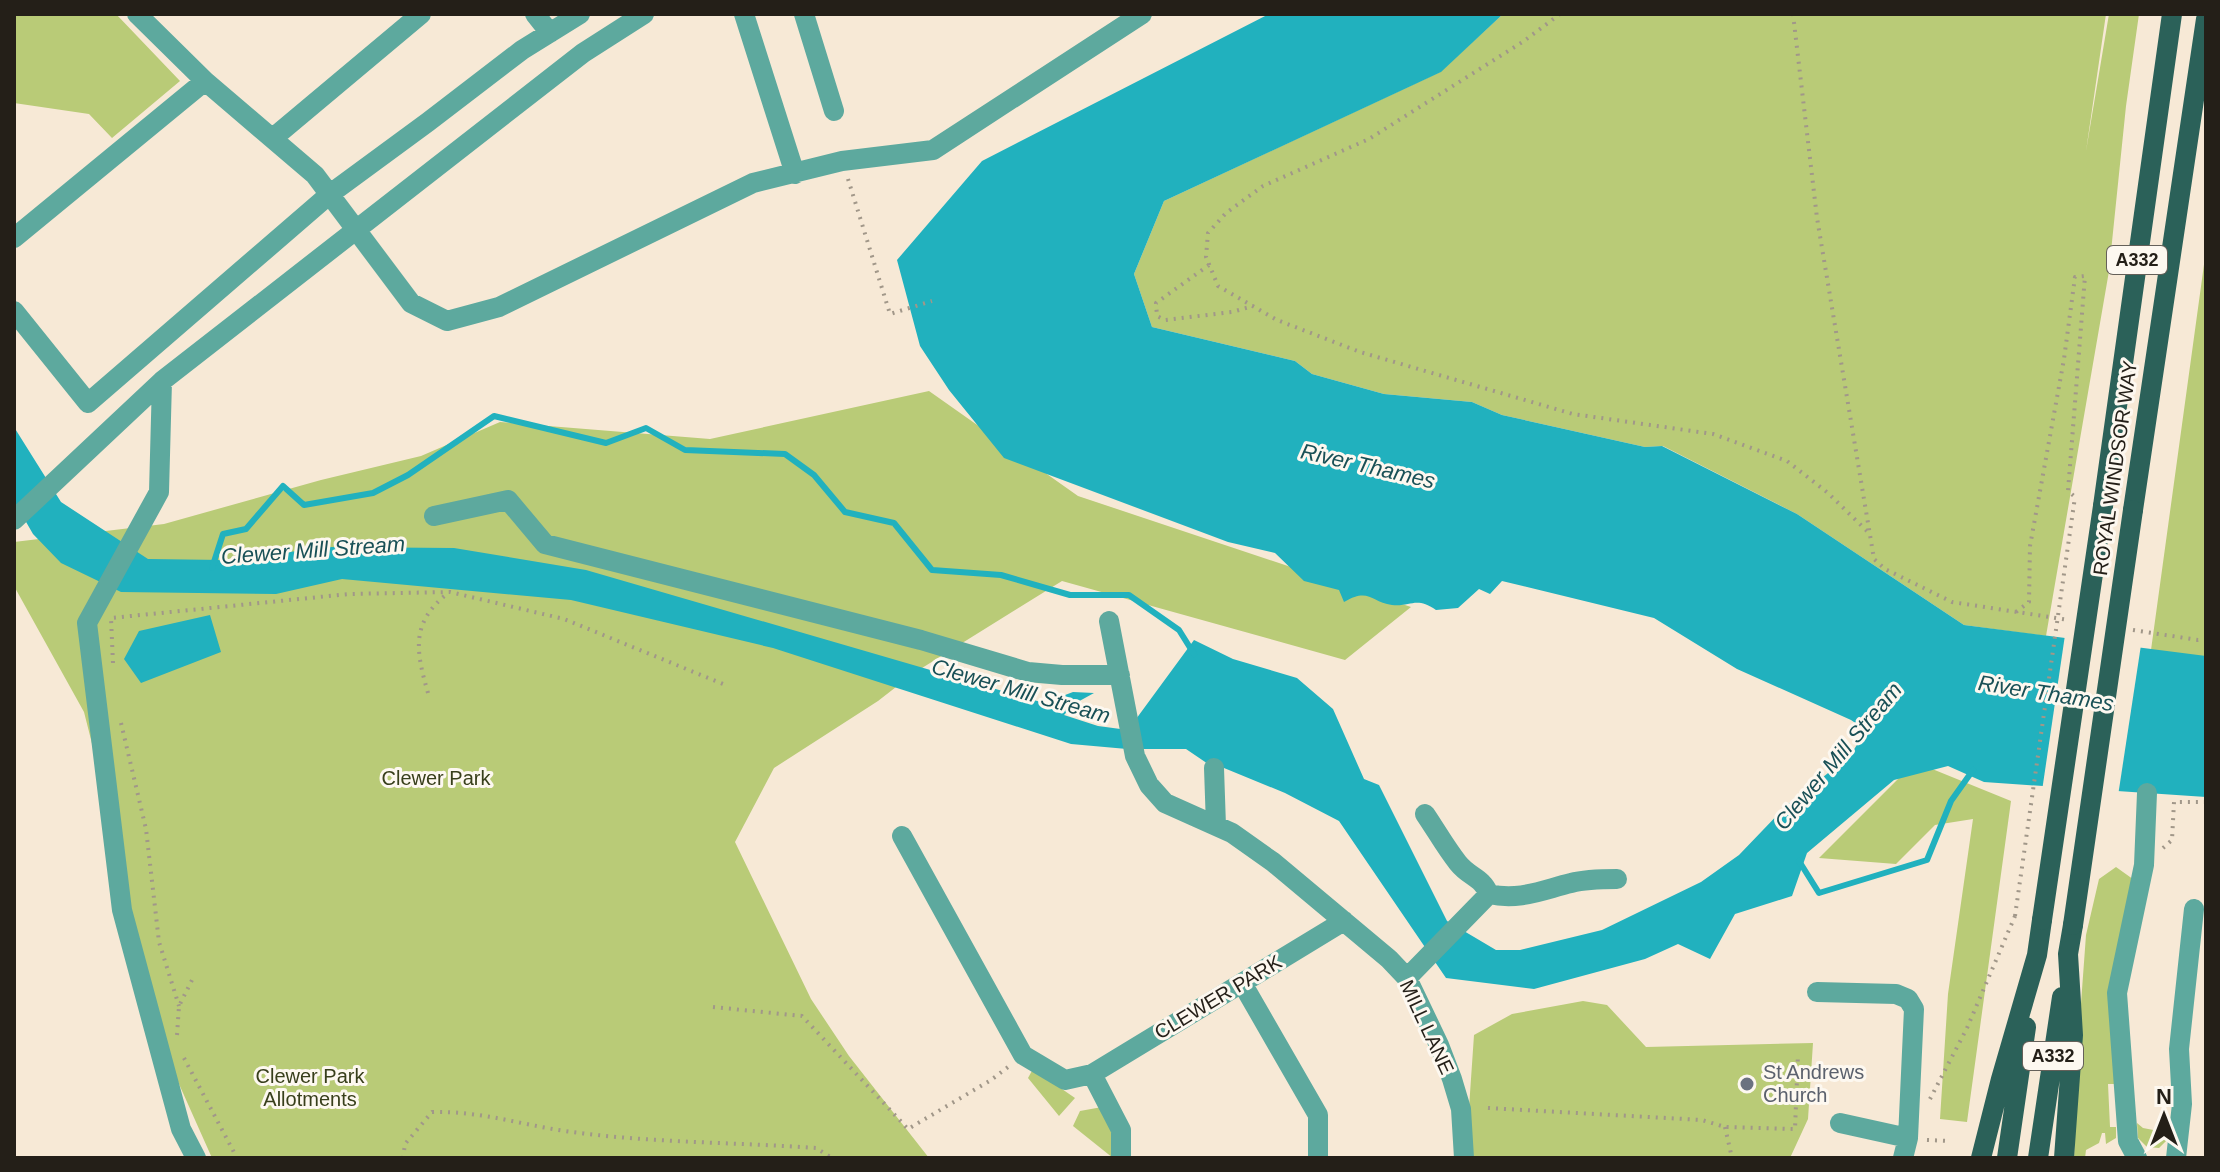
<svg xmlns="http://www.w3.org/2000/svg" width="2220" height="1172" font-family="Helvetica,sans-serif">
	<rect width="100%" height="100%" fill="#f7e9d6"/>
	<path fill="#b9cb77" d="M14 14H116L180 81 112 138 89 114 14 103Z
		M1503 14H2106L2086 151 2109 14H2139L2126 106 2109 271 2046 636 1964 625 1797 514 1663 446 1645 447 1502 415 1472 402 1384 394 1312 374 1295 361 1152 327 1134 274 1164 201 1440 72Z
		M2206 250V656L2200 657 2151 650Z
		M929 391 1078 496 1411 607 1345 660 1062 581 914 673 878 701 774 768 735 842 811 999 849 1056 929 1158H212L146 1010 126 878 84 712 14 586V542L164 524 321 480 421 456 500 422 710 439Z
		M1915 762 2011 801 1967 1122 1940 1119 1948 994 1973 819 1935 825 1896 864 1819 858Z
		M2116 867 2137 882 2114 1084H2108L2110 1127H2116V1138L2106 1144 2105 1133H2102L2099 1143 2086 1150 2085 1158H2074L2080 1017 2086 935 2099 879Z
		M1583 1001 1607 1005 1646 1047 1813 1043 1808 1119 1790 1158H1473L1469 1108 1474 1035 1512 1014Z
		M1033 1069 1075 1098 1059 1116 1028 1078Z
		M1102 1107 1113 1128V1158L1073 1126 1080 1111Z
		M2137 1123 2143 1128 2169 1133 2168 1139 2159 1148 2147 1147 2138 1138Z"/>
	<path fill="#21b1be" d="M1269 14H1503L1441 72 1164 201 1134 274 1152 327 1295 361 1312 374 1384 394 1472 402 1502 415 1645 447 1662 446 1797 514 1964 625 2206 656V797L1984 782 1948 766 1894 780 1807 853 1792 896 1735 914 1710 959 1678 944 1645 959 1534 989 1446 978 1339 821 1285 793 1224 768H1214L1186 749H1127L1071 744 773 648 571 600 342 579 276 594 121 592 61 563 33 534 14 501V427L61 502 148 559 224 560 330 547 454 548 586 570 1044 703 1073 692 1094 693 1074 704 1064 715 1098 726 1128 730 1194 640 1233 659 1297 678 1333 709 1364 779 1379 785 1447 921 1496 950H1520L1602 930 1701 882 1739 855 1787 805 1850 756 1866 730 1851 720 1737 669 1654 618 1502 581 1490 594 1479 589 1458 608 1436 610C1416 596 1411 607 1392 605 1371 602 1369 587 1344 602L1339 590 1304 581 1275 553 1228 542 1004 458 949 390 920 346 897 260 982 161Z
		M210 615 221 652 141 683 124 659 139 631Z"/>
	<path fill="#f7e9d6" d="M2065 635 2141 645 2118 796 2042 791Z"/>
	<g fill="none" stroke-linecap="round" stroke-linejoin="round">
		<path stroke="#21b1be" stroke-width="6" d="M212 568 223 534 246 529 283 486 304 505 373 493 408 475 494 416 606 443 646 428 685 450 785 454 814 475 845 512 894 523 932 570 1001 575 1070 595H1129L1179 630 1194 654
			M1799 861 1819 893 1927 860 1951 801 1973 770"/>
		<path stroke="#a19789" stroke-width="4" stroke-dasharray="2 6" stroke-linecap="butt" d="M1560 14 1524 41 1369 139 1263 186 1226 213 1208 233 1206 257 1218 286 1277 320 1360 352 1573 414 1713 434 1787 461 1828 493 1869 533
			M1793 14 1817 218 1874 559 1885 569 1952 602 2069 620
			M848 179 890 314 932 301
			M1209 265 1156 303 1157 316 1165 320 1232 312 1253 306
			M2016 612 2029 602 2030 546 2064 359 2075 277 2085 276 2068 491 2075 497
			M2133 630 2198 640 2206 639
			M113 663 111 618 349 594 450 592 564 619 728 686
			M428 693C416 651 410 623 448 593
			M121 723 146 829 159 942 179 1006
			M2163 848 2172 840 2174 802H2206
			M713 1007 802 1016 908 1129 991 1080 1008 1067
			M177 1035 179 1006 194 976
			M184 1058 237 1158
			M1930 1099 1967 1028 2015 916
			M1488 1108 1702 1120 1725 1127 1795 1129 1798 1054
			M1725 1127 1732 1158
			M1927 1140 1949 1141
			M403 1158 405 1144 432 1112C481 1111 518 1124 565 1131 648 1143 733 1142 816 1148L832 1158"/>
		<path stroke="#5da99e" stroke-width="20" d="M137 14 205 81 315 175 411 303 447 321 499 307 753 183 842 161 933 150 1142 14
			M535 14 550 33
			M744 14 795 174
			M804 14 834 111
			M273 138 421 14
			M14 238 205 81
			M14 311 88 403 330 194 428 122 522 50 580 14
			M162 381 159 492 87 623 122 910 181 1129 196 1158
			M434 516 508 500 545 544 921 640 1028 672 1062 675H1120
			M14 520 162 381 583 53 644 14
			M1109 621 1135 756 1149 785 1165 803 1232 833 1273 862 1389 959 1407 978 1439 1045 1452 1079 1461 1109 1464 1158
			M1214 768 1216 826
			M1425 814C1436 830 1446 848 1458 863 1470 878 1481 876 1489 894
			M902 836 1023 1055 1065 1080 1092 1074 1121 1130V1158
			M1407 978 1489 894C1519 901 1542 890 1571 883 1586 879 1602 879 1617 879
			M1242 983 1318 1115V1158
			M1817 992 1896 994 1908 999 1914 1009 1908 1138 1903 1158
			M1092 1074 1344 921
			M1840 1123 1908 1138
			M2137 1158 2128 1141 2117 993 2144 865 2147 793
			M2176 1158 2182 1104 2179 1049 2194 909"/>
		<path stroke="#2b6159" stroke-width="20" d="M2103 506 2172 14
			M2133 510 2206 19
			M1981 1158 2001 1079 2037 955 2042 920
			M2007 1158 2026 1027
			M2038 1158 2062 997
			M2064 1158 2073 1035 2068 954 2073 925"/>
		<path stroke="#a19789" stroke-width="4" stroke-dasharray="2 6" stroke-linecap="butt" d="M2015 916 2075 497"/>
		<path stroke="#2b6159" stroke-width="20" d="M2042 920 2103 506
			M2073 925 2133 510"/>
	</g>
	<circle fill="#6b7280" stroke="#fdf8f0" stroke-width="3" cx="1747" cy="1084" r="8"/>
	<g text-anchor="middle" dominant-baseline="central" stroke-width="6" stroke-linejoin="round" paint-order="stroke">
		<g fill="#fdf8f0" stroke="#656059" stroke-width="2">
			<rect x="2107" y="246" width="60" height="28" rx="6"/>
			<rect x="2023" y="1042" width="60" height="28" rx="6"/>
		</g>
		<g font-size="18" font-weight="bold" fill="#241f18">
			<text x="2137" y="260">A332</text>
			<text x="2053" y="1056">A332</text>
		</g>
		<g font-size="20" fill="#241f18" stroke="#fdf8f0">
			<text transform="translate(2115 468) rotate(-82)">ROYAL WINDSOR WAY</text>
			<text transform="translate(1218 997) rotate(-31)">CLEWER PARK</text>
			<text transform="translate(1427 1027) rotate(65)">MILL LANE</text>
		</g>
		<g font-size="20" fill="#383f1b" stroke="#fdf8f0">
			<text x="436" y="778">Clewer Park</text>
			<text x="310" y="1076">Clewer Park<tspan x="310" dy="23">Allotments</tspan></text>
		</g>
		<g font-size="20" fill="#5b616d" stroke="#fdf8f0" text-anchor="start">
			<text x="1763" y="1072">St Andrews<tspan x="1763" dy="23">Church</tspan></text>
		</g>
		<g font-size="22" font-style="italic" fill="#195056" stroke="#fdf8f0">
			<text transform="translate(1368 466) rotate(13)">River Thames</text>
			<text transform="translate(313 550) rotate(-4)">Clewer Mill Stream</text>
			<text transform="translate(1021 691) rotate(16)">Clewer Mill Stream</text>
			<text transform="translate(2046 693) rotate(9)">River Thames</text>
			<text transform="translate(1838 756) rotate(-50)">Clewer Mill Stream</text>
		</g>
	</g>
	<rect width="2220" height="1172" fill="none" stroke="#241f18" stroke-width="32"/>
	<g transform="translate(2164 1116)" stroke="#fdf8f0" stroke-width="6" paint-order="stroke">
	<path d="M0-6L14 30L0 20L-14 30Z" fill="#241f18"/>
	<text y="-12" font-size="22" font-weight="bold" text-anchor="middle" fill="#241f18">N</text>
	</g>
</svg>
